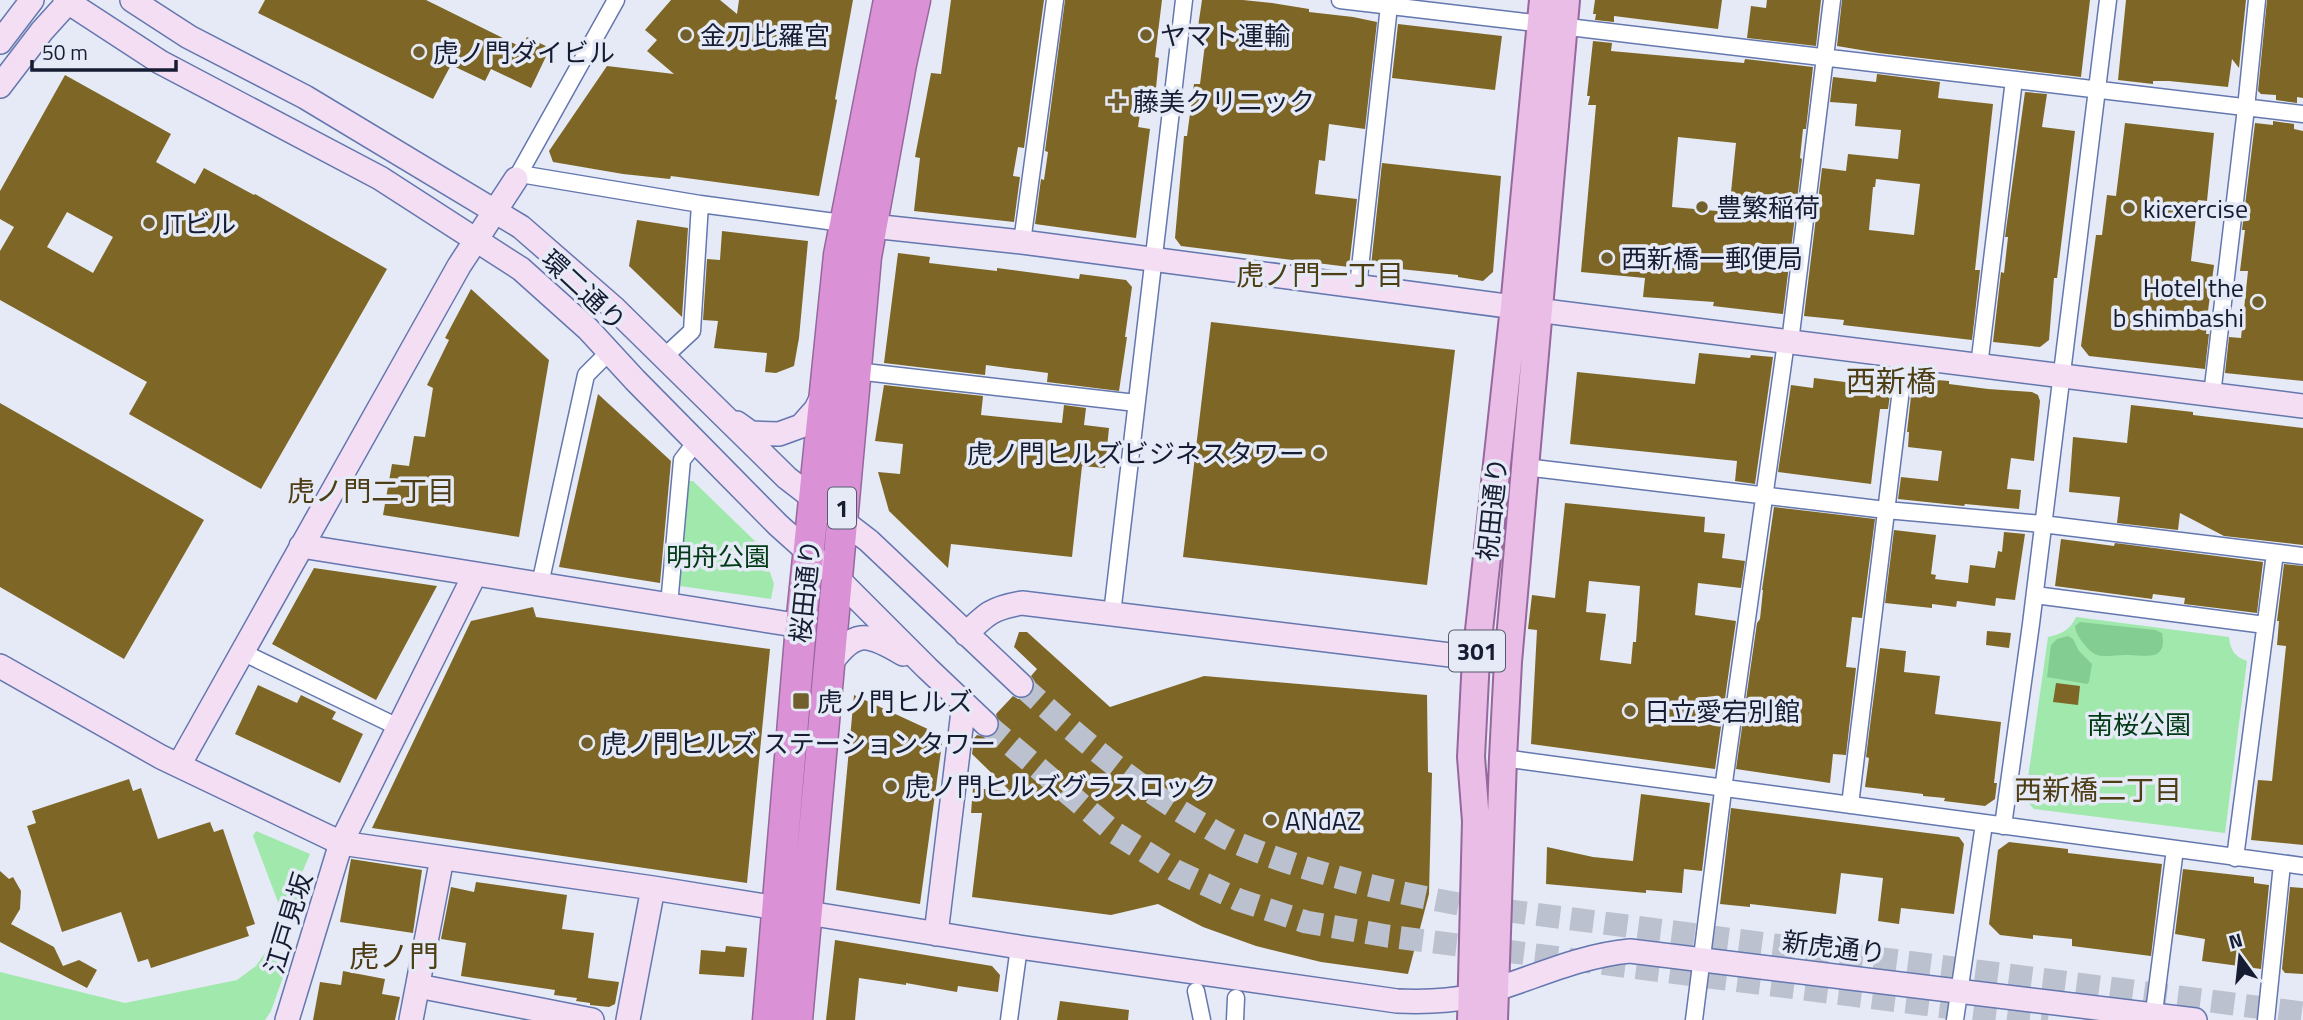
<svg xmlns="http://www.w3.org/2000/svg" width="2303" height="1020" font-family="'Titillium Web','Noto Sans JP',sans-serif">
	<rect width="100%" height="100%" fill="#e5eaf6"/>
	<path fill="#a0e8ac" d="M689 481H693L761 547 774 584 771 599 680 586Z
		M2076 617 2229 637C2230 650 2235 657 2247 661L2225 833 2034 809 2025 799 2048 637C2062 634 2070 630 2076 617Z
		M256 831 310 854 298 882 301 885 294 908 278 902 253 836Z
		M267 950 291 955 271 1011 265 1020H0V972L125 1003 237 980 256 966Z"/>
	<path fill="#84cd92" d="M2080 622 2155 630 2162 633C2168 664 2143 654 2125 655 2108 655 2096 661 2085 645 2080 639 2076 634 2075 626Z
		M2068 636 2073 639 2079 651 2092 664 2089 682 2087 684 2047 677 2051 645 2057 639Z"/>
	<path fill="#7e6726" fill-rule="evenodd" d="M265 0H426L521 47 527 37 550 48 531 88 491 69 485 81 451 65 433 99 258 13Z
		M671 0H720L737 14 739 0H853L835 99 837 100 819 196 671 176 670 179 623 174 553 162 549 151 607 66 674 74 647 51 657 40 645 30Z
		M951 0H1044L1024 148 1018 147 1013 176 1020 177 1014 222 914 211 920 158 915 157 931 73 941 74Z
		M1065 0H1162L1155 57 1159 58 1156 88 1144 87 1138 127 1150 129 1136 238 1035 224 1041 179 1044 180 1048 152 1045 151Z
		M1202 0H1243L1272 3 1309 9V12L1353 17 1377 22 1365 129 1329 124 1325 161 1319 160 1315 194 1357 199 1349 267 1181 246 1175 238 1184 136H1187L1194 84H1200L1207 28 1198 27Z
		M1595 0H1722L1718 29 1614 16V22L1595 20 1596 14H1593Z
		M1767 0H1821L1816 46 1747 38 1751 6 1766 8Z
		M1842 0H2090L2081 77 1879 53 1837 46Z
		M2126 0H2246L2239 68 2232 59 2228 87 2169 81H2153V84L2118 80Z
		M2267 0H2303V98L2297 97V103L2276 100V95L2261 94 2258 91Z
		M1398 24 1502 36 1495 90 1392 78Z
		M1593 41 1612 43 1611 51 1744 63 1745 59 1813 67 1806 129H1803L1800 158 1802 159 1783 314 1713 306 1714 302 1643 297 1645 278 1581 272 1596 105H1588L1590 96H1587ZM1678 137 1736 143 1729 212 1672 207Z
		M1877 74 1940 82 1938 98 1993 104 1975 270H1980L1972 340 1843 325 1844 320 1804 316 1822 168 1846 171 1848 154 1898 159 1901 130 1855 126 1857 104 1830 102 1833 77 1876 82ZM1876 179 1920 184 1914 235 1869 230 1873 187H1875Z
		M65 75 171 134 156 162 195 184 204 168 254 195 255 194 387 269 261 489 129 414 147 382 0 300V251L14 227 0 219V191ZM67 212 113 237 93 273 47 247Z
		M2025 92 2047 94 2042 127 2075 131 2057 278H2054L2049 340 2040 347 1993 342 2001 272 2004 273 2008 237H2005Z
		M2273 121 2294 124V129L2303 131V381L2225 373 2229 337 2241 338 2248 271H2240L2245 230H2242L2255 123 2273 125Z
		M2125 123 2214 133 2207 201 2198 200 2191 261 2214 265 2208 311 2206 334H2209L2205 369 2089 356 2081 346 2096 235H2102L2107 195 2116 196Z
		M1382 163 1501 176 1493 272 1483 281 1458 277V275L1371 266Z
		M637 220 688 228 682 317 629 266Z
		M722 231 808 241 799 338 794 366 776 373 765 372 767 353 714 348 718 321 703 320 707 259 720 260Z
		M898 253 930 257 929 263 997 271V268L1079 279 1080 274 1126 280 1132 287 1125 337H1127L1119 391 1047 382 1048 373 986 365 985 375 884 363Z
		M471 289 549 360 519 537 383 515 392 464 409 466 414 436 425 437 433 388 427 385 449 340 445 338Z
		M1211 322 1455 350 1427 585 1183 557Z
		M1699 353 1750 358 1751 355 1773 357 1755 484 1735 481 1737 461 1570 444 1577 372 1695 384Z
		M1814 378 1891 388 1888 409H1880L1871 484 1778 472 1791 385 1813 388Z
		M1913 378 1949 381V384L1988 389 2032 392 2038 395 2040 401 2034 461 2011 458 2007 489 2021 490 2019 509 1965 504 1964 506 1898 499 1901 477 1938 481 1942 451 1908 447 1909 432H1907Z
		M884 385 983 396 981 415 1062 423 1064 405 1086 408 1084 425 1109 428 1105 468 1082 466 1072 557 951 544 948 568 889 511 878 472 900 474 903 444 875 441Z
		M598 394 671 461 660 583 559 567Z
		M0 403 204 520 124 659 0 587Z
		M2131 405 2193 412V415L2303 428V545L2224 536 2180 513 2178 530 2117 523 2120 497 2069 492 2073 437 2127 443Z
		M1565 503 1705 517 1704 532 1725 534 1722 558 1745 561 1741 588 1698 583 1695 615 1736 621 1715 769 1531 744 1537 630 1528 629 1532 595 1555 598ZM1589 581 1640 586 1636 642H1633L1631 664 1600 660 1606 614 1586 612Z
		M1774 507 1875 519 1862 618 1852 617 1846 667 1856 668 1846 755 1833 754 1830 783 1736 769 1757 623 1760 619 1763 590H1762Z
		M1894 530 1936 535 1931 574 1936 575 1935 579 1968 583 1970 565 1995 568 1998 551 2002 552 2004 532 2025 534 2015 600 1996 598 1995 606 1957 601 1956 607 1932 604V608L1885 603Z
		M2061 539 2114 546 2115 543 2263 562 2257 613 2184 604 2185 598 2153 594 2152 599 2055 586Z
		M2284 564 2303 566V845L2251 840 2258 780 2272 781 2286 646 2277 645 2279 621H2277Z
		M314 568 437 586 376 700 272 644Z
		M533 607 536 617 770 649 747 883 372 828 471 621Z
		M1987 631 2011 633 2009 648 1986 645Z
		M1019 632H1027L1110 707 1204 676 1427 695 1428 772 1432 773 1429 894 1408 974 1321 962 1256 946 1203 927 1158 904 1111 915 972 897 982 813H971L973 788 1010 791 972 754 974 738 977 735 989 738 996 734 1000 727 996 714 1013 696 1018 699 1026 698 1034 689 1035 682 1031 676 1037 669 1014 647Z
		M1880 648 1906 651 1904 672 1940 676 1935 714 2001 722 1994 783H1997L1995 799 1985 806 1944 801 1945 798 1923 796V794L1865 787 1869 758 1866 757Z
		M2056 683 2080 686 2078 705 2053 702Z
		M258 685 297 703 301 695 336 712 332 719 363 734 340 783 235 734Z
		M854 695 943 736 920 904 836 890Z
		M129 779 133 791 141 788 158 839 210 822 214 832 223 829 255 924 246 927 249 936 151 968 148 959 138 962 121 912 62 932 27 826 36 823 32 811Z
		M1641 794 1710 803 1702 871 1684 869 1682 893 1646 890V893L1546 884 1547 847 1593 857 1633 861Z
		M1731 808 1959 837 1964 844 1954 914 1901 908 1899 924 1878 921 1883 878 1841 873 1836 914 1750 904V907L1720 904Z
		M2009 842 2068 849V853L2162 864 2151 956 2072 946V939L2033 935V939L2000 935 1989 924 1998 850Z
		M351 859 422 870 413 933 340 922Z
		M2183 869 2254 877V883L2269 885 2261 969 2202 961 2205 939 2175 934Z
		M0 871 9 879 13 877 21 891 20 909 11 924 54 947 63 966 79 960 97 970 87 988 0 942Z
		M476 882 567 895 562 929 594 933 588 978 619 982 615 1004 609 1007 590 1005V1003L576 1001 577 998 554 995 555 990 461 976 466 943 441 939 451 887 474 892Z
		M2290 887 2303 888V974L2285 973 2282 969Z
		M835 940 992 966 1000 975 998 992 958 986 957 992 906 983V985L859 978 855 1020H826Z
		M726 946 747 948 744 977 699 974 701 950 725 952Z
		M343 971 385 979 382 994 400 997 395 1020H313L320 982 341 985Z
		M1060 1001 1129 1010 1128 1020H1057Z"/>
	<g fill="none" stroke-linecap="round" stroke-linejoin="round">
		<path stroke="#bcc1cf" stroke-width="23" stroke-dasharray="23 11" stroke-linecap="butt" d="M1021 685C1078 736 1134 786 1202 824 1214 831 1226 839 1239 844 1312 874 1387 891 1464 905L2303 1013
			M986 724 1115 833 1176 871 1239 900 1306 922 1387 936 2048 1020"/>
		<defs>
			<path id="street" d="M1340 0 2303 114
				M520 174 700 204 850 224
				M516 179 616 0
				M1022 242 1055 0
				M1358 286 1389 6
				M1790 342 1832 0
				M664 357 692 331 700 204
				M1979 366 2014 80
				M856 371 1136 403
				M2212 395 2246 108 2257 0
				M1525 467 1886 510 2042 524 2303 556
				M540 584 586 375 609 352
				M2035 595 2265 625
				M669 605 682 460 696 442
				M1112 614 1184 0
				M242 652 398 727
				M1503 758 2303 866
				M1850 805 1905 357
				M2003 826 2031 624 2108 0
				M2235 858 2275 553
				M1196 991 1202 1020
				M1009 1020 1019 947
				M1235 1020 1236 998
				M1694 1020 1725 775 1786 342
				M1955 1020 1984 824
				M2153 1020 2175 849
				M2266 1020 2282 864"/>
			<path id="secondary" d="M65 0 160 62 380 178 521 269 588 329 635 380 778 525 836 577 927 668 986 724
				M132 0 189 37 305 97 521 227 614 308 787 478 869 541 1021 685
				M0 42 32 0
				M0 86 42 31 70 0
				M872 226 1022 242 1560 313 2303 406
				M737 423 751 433 779 434 801 426 816 409 824 393
				M301 546 801 626
				M966 634C987 613 993 608 1022 603L1508 662
				M0 666 161 757 341 843 653 888 1019 947 1397 1001C1422 1002 1447 1002 1473 996 1526 982 1575 956 1630 951L2195 1020
				M828 667C854 630 865 631 903 654
				M179 765 459 266 516 179
				M936 934 964 703
				M418 986 592 1020
				M287 1020 341 843 475 574
				M411 1020 442 858
				M628 1020 653 888"/>
			<path id="primary" d="M1471 1020 1476 821 1471 757 1476 658 1514 307 1543 0
				M1494 1020 1503 758 1508 662 1566 0"/>
			<path id="highway" d="M768 1020 801 626 839 255 889 0
				M797 1020 866 257 901 64 915 0"/>
		</defs>
		<use href="#street" stroke="#6477ae" stroke-width="19"/>
		<use href="#secondary" stroke="#6477ae" stroke-width="26"/>
		<use href="#primary" stroke="#96689d" stroke-width="30"/>
		<use href="#highway" stroke="#96689d" stroke-width="33"/>
		<use href="#street" stroke="#fff" stroke-width="16"/>
		<use href="#secondary" stroke="#f4def3" stroke-width="23"/>
		<use href="#primary" stroke="#e9bde6" stroke-width="26"/>
		<use href="#highway" stroke="#db91d6" stroke-width="30"/>
	</g>
	<g fill="#715f2d" stroke="#e5eaf6" stroke-width="2.5">
		<circle cx="686" cy="35" r="7"/>
		<circle cx="1146" cy="35" r="7"/>
		<circle cx="419" cy="52" r="7"/>
		<path d="M1113.5 90.5h7v7h7v7h-7v7h-7v-7h-7v-7h7z"/>
		<circle cx="1702" cy="207" r="7"/>
		<circle cx="2129" cy="208" r="7"/>
		<circle cx="149" cy="223" r="7"/>
		<circle cx="1607" cy="258" r="7"/>
		<circle cx="2258" cy="302" r="7"/>
		<circle cx="1319" cy="453" r="7"/>
		<rect x="792" y="692" width="18" height="18" rx="3.5"/>
		<circle cx="1630" cy="711" r="7"/>
		<circle cx="587" cy="743" r="7"/>
		<circle cx="891" cy="786" r="7"/>
		<circle cx="1271" cy="820" r="7"/>
	</g>
	<g text-anchor="middle" dominant-baseline="central" stroke-width="7" stroke-linejoin="round" paint-order="stroke">
		<g fill="#e5eaf6" stroke="#545a6e" stroke-width="2">
			<rect x="828" y="487.5" width="28" height="41" rx="5"/>
			<rect x="1449" y="630.5" width="56" height="41" rx="5"/>
		</g>
		<g font-size="24" font-weight="bold" fill="#161d33">
			<text x="842" y="508">1</text>
			<text x="1477" y="651">301</text>
		</g>
		<g font-size="26" fill="#161d33" stroke="#e5eaf6" text-anchor="start">
			<text x="700" y="35">金刀比羅宮</text>
			<text x="1160" y="35">ヤマト運輸</text>
			<text x="433" y="52">虎ノ門ダイビル</text>
			<text x="1133" y="101">藤美クリニック</text>
			<text x="1716" y="207">豊繁稲荷</text>
			<text x="2143" y="208">kicxercise</text>
			<text x="163" y="223">JTビル</text>
			<text x="1621" y="258">西新橋一郵便局</text>
			<text x="2244" y="287" text-anchor="end">Hotel the<tspan x="2244" dy="30">b shimbashi</tspan></text>
			<text x="1305" y="453" text-anchor="end">虎ノ門ヒルズビジネスタワー</text>
			<text x="817" y="701">虎ノ門ヒルズ</text>
			<text x="1644" y="711">日立愛宕別館</text>
			<text x="601" y="743">虎ノ門ヒルズ ステーションタワー</text>
			<text x="905" y="786">虎ノ門ヒルズグラスロック</text>
			<text x="1285" y="820">ANdAZ</text>
		</g>
		<g font-size="26" fill="#161d33" stroke="#e5eaf6">
			<text transform="translate(584 290) rotate(43)">環二通り</text>
			<text transform="translate(1492 509) rotate(-84)">祝田通り</text>
			<text transform="translate(805 591) rotate(-84)">桜田通り</text>
			<text transform="translate(288 923) rotate(-73)">江戸見坂</text>
			<text transform="translate(1834 947) rotate(7)">新虎通り</text>
		</g>
		<g font-size="26" fill="#013a15" stroke="#e5eaf6">
			<text x="718" y="556">明舟公園</text>
			<text x="2139" y="724">南桜公園</text>
		</g>
		<g font-size="28" fill="#4d3e16" stroke="#e5eaf6">
			<text x="1320" y="274">虎ノ門一丁目</text>
			<text x="371" y="490">虎ノ門二丁目</text>
			<text x="2098" y="789">西新橋二丁目</text>
		</g>
		<g font-size="30" fill="#4d3e16" stroke="#e5eaf6">
			<text x="1891" y="381">西新橋</text>
			<text x="394" y="956">虎ノ門</text>
		</g>
	</g>
	<g transform="translate(2240 957) rotate(345)" stroke="#e5eaf6" stroke-width="5" paint-order="stroke">
	<path d="M0-5L12 26L0 18L-12 26Z" fill="#161d33"/>
	<text y="-10" font-size="19" font-weight="bold" text-anchor="middle" fill="#161d33">N</text>
	</g>
	<path d="M32 60v10h144v-10" fill="none" stroke="#161d33" stroke-width="3.5"/>
	<text x="42" y="60" font-size="21" fill="#161d33" stroke="#e5eaf6" stroke-width="5" paint-order="stroke">50 m</text>
</svg>
